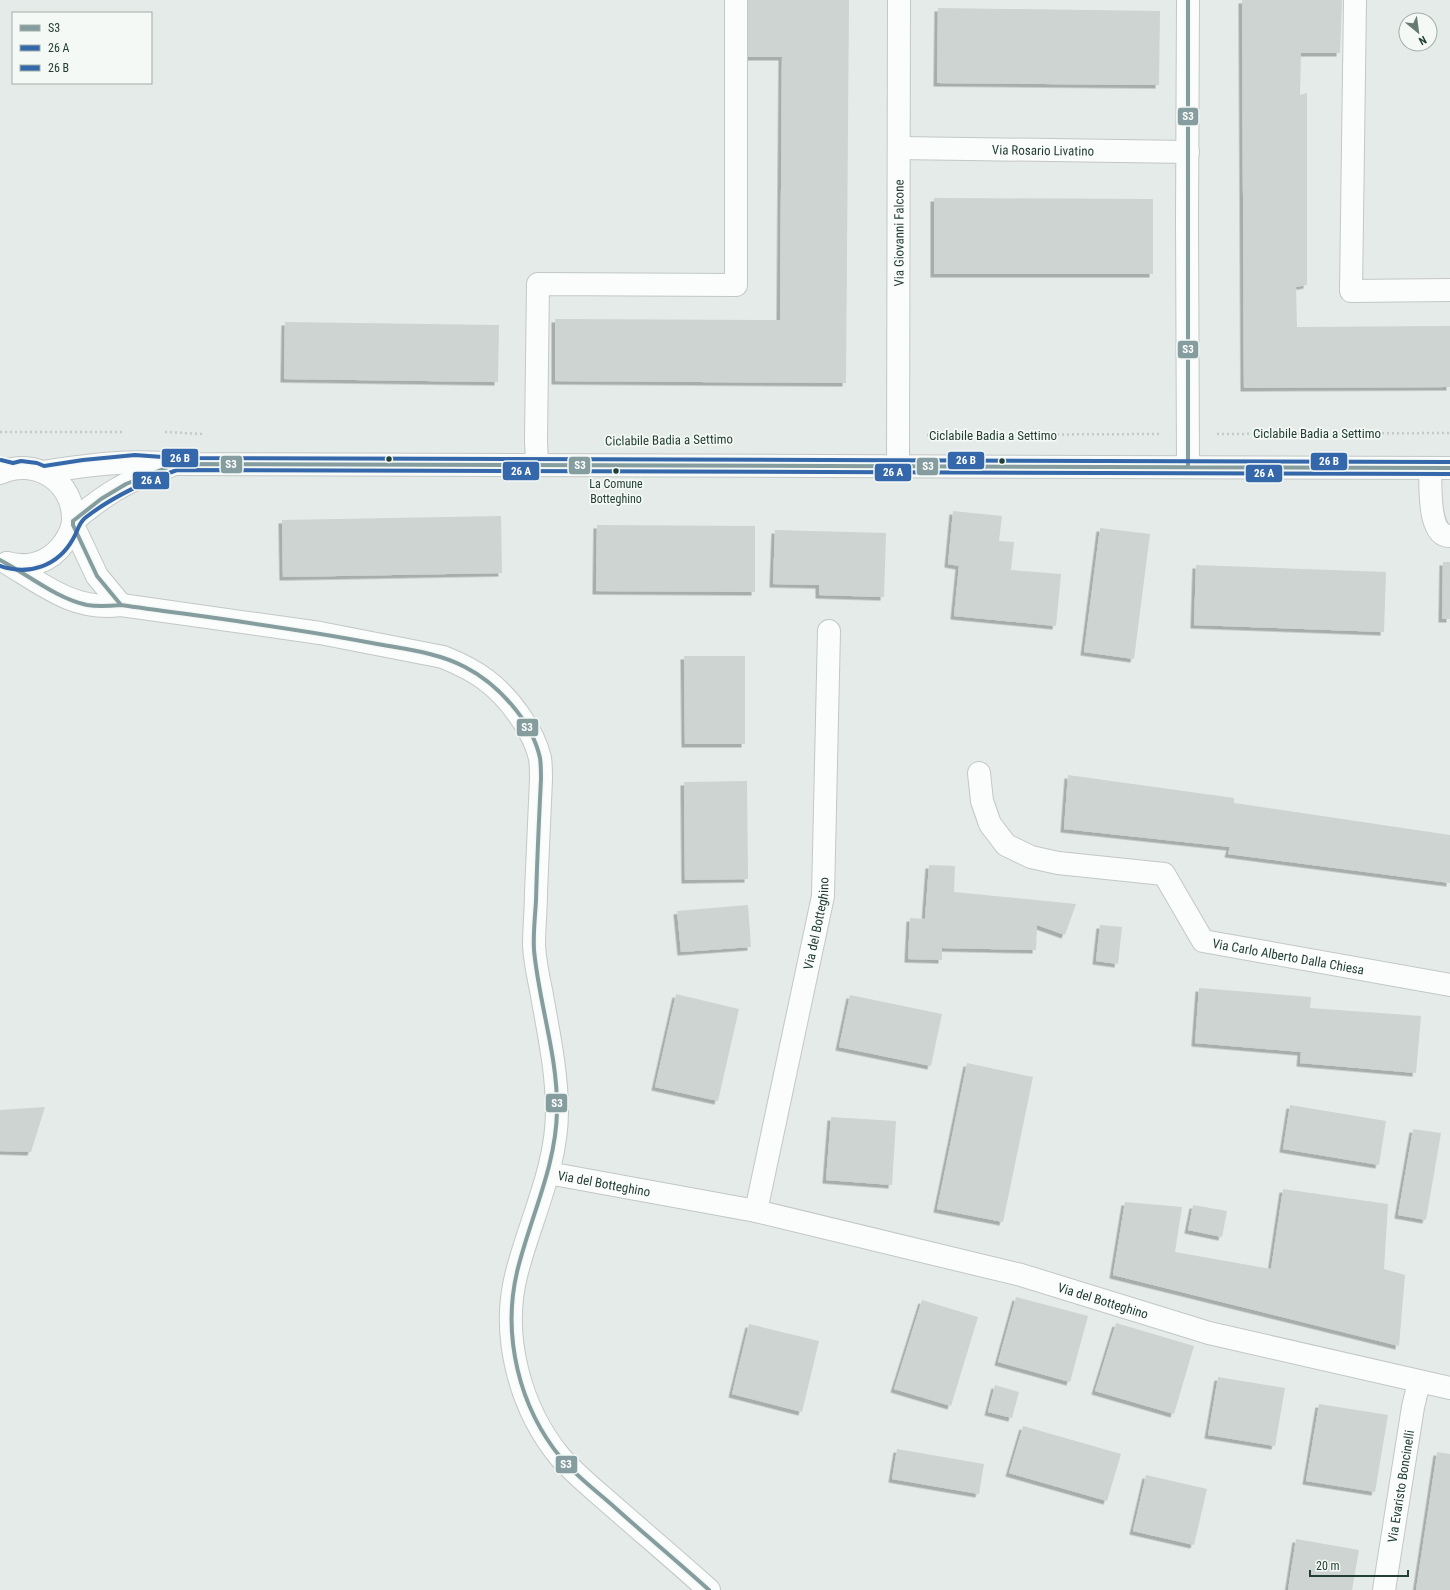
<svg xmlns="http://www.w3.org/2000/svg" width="1450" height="1590" font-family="'Roboto Condensed',sans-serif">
	<defs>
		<filter id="shadow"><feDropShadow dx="-3.5" dy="3.5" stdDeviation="0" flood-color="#0004"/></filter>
	</defs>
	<rect width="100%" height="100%" fill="#e5ebe8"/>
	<path fill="#ced4d1" filter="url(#shadow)" d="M748 0H849L846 383 555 381V319L780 320 782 57H747Z
		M1242 0H1342L1340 53H1301L1300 95 1307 93V285L1296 287 1297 327 1450 326V387L1244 388Z
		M938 8 1160 11 1159 85 937 83Z
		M934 198 1153 199V274H934Z
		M285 322 499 325 498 382 284 379Z
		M953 511 1002 516 999 541 1014 542 1011 570 1061 574 1056 626 954 616 959 566 948 564Z
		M501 516 502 573 283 577 282 520Z
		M597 525 755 526V592L596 591Z
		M1100 528 1150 534 1134 659 1084 652Z
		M775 530 886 533 884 597 819 595V585L773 584Z
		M1443 562H1450V619H1442Z
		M1196 565 1386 572 1384 632 1194 625Z
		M684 656H745V744H685Z
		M1068 775 1234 798V803L1450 835V883L1228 854 1230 847 1064 829Z
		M747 781 748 879 685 880 684 782Z
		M929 865 955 866 954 892 1076 904 1065 935 1037 925 1036 950 942 948V960L908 959 910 918 925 919Z
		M748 905 751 947 681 952 677 911Z
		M1100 925 1122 927 1118 964 1096 961Z
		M1199 988 1311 997 1310 1008 1421 1016 1416 1073 1300 1063 1301 1052 1195 1043Z
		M676 994 739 1009 718 1101 655 1087Z
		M850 995 942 1014 931 1066 839 1047Z
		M967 1063 1033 1077 1003 1222 937 1209Z
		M1290 1105 1386 1121 1379 1165 1283 1149Z
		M45 1107 31 1152 0 1151V1110Z
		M831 1117 896 1121 892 1185 826 1180Z
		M1413 1129 1441 1133 1426 1220 1398 1215Z
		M1283 1189 1388 1204 1384 1269 1405 1275 1399 1346 1113 1275 1125 1202 1182 1207 1175 1252 1271 1269Z
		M1193 1205 1227 1211 1222 1237 1188 1230Z
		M1016 1297 1088 1316 1070 1382 998 1362Z
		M922 1300 978 1317 951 1406 894 1389Z
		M1116 1323 1194 1346 1174 1414 1095 1391Z
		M749 1324 819 1341 802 1412 732 1394Z
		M1218 1377 1285 1388 1275 1446 1208 1435Z
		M995 1385 1019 1392 1012 1418 988 1412Z
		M1319 1404 1388 1415 1375 1492 1306 1481Z
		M1023 1426 1121 1454 1107 1501 1009 1473Z
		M897 1449 984 1464 979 1494 892 1479Z
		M1437 1452 1450 1454V1590H1416Z
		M1146 1475 1207 1489 1194 1545 1133 1531Z
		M1296 1539 1359 1550 1352 1590H1288Z"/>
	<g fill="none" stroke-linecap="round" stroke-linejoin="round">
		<defs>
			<g id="street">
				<path d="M1188 0 1187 220 1188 466"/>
				<path d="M1355 0 1351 291 1450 290"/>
				<path id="s1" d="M899 148 1188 152"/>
				<path d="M537 464 536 440 538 284 736 285V0"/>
				<path id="s2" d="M898 466 899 0"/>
				<path d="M1430 468C1431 484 1427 536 1450 536"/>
				<path d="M43 472C88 465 132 459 176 464L1450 468"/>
				<path d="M0 473C35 457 74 481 73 520 73 528 68 537 64 543 50 562 30 569 7 563"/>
				<path d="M73 521C88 509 102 497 119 488 135 478 153 473 170 466"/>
				<path d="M73 525 97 576 121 605"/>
				<path d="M7 563C43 585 76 612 121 605L320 633 443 657C458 663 473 670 486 680 508 696 534 731 540 758 541 765 541 772 541 779 539 817 538 854 536 892 536 910 534 928 534 946 535 961 538 976 541 990 548 1030 557 1071 557 1111 557 1167 531 1218 517 1272 500 1335 520 1409 561 1458 577 1476 596 1491 614 1507 646 1535 678 1562 709 1590"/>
				<path id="s3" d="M979 773 982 801 990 824 1006 845 1031 857 1058 863 1164 874 1203 941 1450 985"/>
				<path id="s4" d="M548 1173 756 1211 1021 1275 1209 1333 1450 1388"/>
				<path id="s5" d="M756 1211 823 896 829 631"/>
				<path id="s6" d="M1384 1590 1413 1407 1419 1382"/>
			</g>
		</defs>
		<use href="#street" stroke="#c2c8c5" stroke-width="24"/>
		<path stroke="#c2cbc6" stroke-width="2.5" stroke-dasharray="2 3" stroke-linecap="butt" d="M0 432H124
			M165 432 204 434
			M1217 434 1450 433
			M927 435 1160 434"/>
		<use href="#street" stroke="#fbfcfc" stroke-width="22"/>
		<defs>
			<path id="bus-1" d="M1188 0V466
				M73 521 101 499 126 484 176 464 1450 468
				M73 521V525L97 576 121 605
				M0 560C27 574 57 599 87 605 99 607 110 606 121 605 205 617 289 627 372 643 403 649 437 652 465 667 498 684 532 721 540 758 541 765 541 772 541 779 539 819 537 860 536 901 535 917 533 934 534 950 539 1004 558 1056 557 1111 556 1167 530 1218 517 1272 502 1336 519 1407 561 1458 575 1475 594 1489 611 1504 643 1533 677 1561 709 1590"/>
			<path id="bus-2" d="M0 566C29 576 58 566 73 539 78 531 78 524 85 518 113 496 144 482 177 470L1450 474"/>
			<path id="bus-3" d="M1 460 13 463 21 461 37 463 44 466 83 460 135 455 176 458 1450 462"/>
		</defs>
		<use href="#bus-1" stroke="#f4f9f6" stroke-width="7"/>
		<use href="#bus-2" stroke="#f4f9f6" stroke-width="7"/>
		<use href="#bus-3" stroke="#f4f9f6" stroke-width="7"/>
		<use href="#bus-1" stroke="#859d9e" stroke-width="4"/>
		<use href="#bus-2" stroke="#3567ab" stroke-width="4"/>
		<use href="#bus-3" stroke="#3567ab" stroke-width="4"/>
	</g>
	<g fill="#233f34" stroke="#f4f9f6" stroke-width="1.5">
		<circle cx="389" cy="459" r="3.5"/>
		<circle cx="1002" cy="461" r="3.5"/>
		<circle cx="616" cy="471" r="3.5"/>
	</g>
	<g text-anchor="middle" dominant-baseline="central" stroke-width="3.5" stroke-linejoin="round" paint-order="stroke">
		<g font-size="12" fill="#233f34" stroke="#f4f9f6">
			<text x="616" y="484">La Comune<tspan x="616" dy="15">Botteghino</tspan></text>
		</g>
		<g font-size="13" fill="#233f34" stroke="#f4f9f6">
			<text stroke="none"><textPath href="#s1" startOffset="144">Via Rosario Livatino</textPath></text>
			<text stroke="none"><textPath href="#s2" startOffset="233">Via Giovanni Falcone</textPath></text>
			<text x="1317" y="433">Ciclabile Badia a Settimo</text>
			<text x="993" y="435">Ciclabile Badia a Settimo</text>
			<text transform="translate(669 440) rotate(-1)">Ciclabile Badia a Settimo</text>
			<text stroke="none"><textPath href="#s5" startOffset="294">Via del Botteghino</textPath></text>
			<text stroke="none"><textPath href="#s3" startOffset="405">Via Carlo Alberto Dalla Chiesa</textPath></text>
			<text stroke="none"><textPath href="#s4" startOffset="57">Via del Botteghino</textPath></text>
			<text stroke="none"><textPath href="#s4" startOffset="570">Via del Botteghino</textPath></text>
			<text stroke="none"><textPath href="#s6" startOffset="105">Via Evaristo Boncinelli</textPath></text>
		</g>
	</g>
	<g stroke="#f4f9f6" stroke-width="1.5">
		<rect x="1177" y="107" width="22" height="19" rx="4" fill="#859d9e"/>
		<rect x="1177" y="340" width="22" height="19" rx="4" fill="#859d9e"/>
		<rect x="161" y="448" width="38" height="20" rx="4" fill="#3567ab"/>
		<rect x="947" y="451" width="38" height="19" rx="4" fill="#3567ab"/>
		<rect x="1310" y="452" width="38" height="19" rx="4" fill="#3567ab"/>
		<rect x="220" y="455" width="23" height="19" rx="4" fill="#859d9e"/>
		<rect x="568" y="456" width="23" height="19" rx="4" fill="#859d9e"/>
		<rect x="916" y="457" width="23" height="19" rx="4" fill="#859d9e"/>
		<rect x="502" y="461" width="38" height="20" rx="4" fill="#3567ab"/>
		<rect x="874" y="463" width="38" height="19" rx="4" fill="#3567ab"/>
		<rect x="1245" y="464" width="38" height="19" rx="4" fill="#3567ab"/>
		<rect x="132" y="471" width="38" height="19" rx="4" fill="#3567ab"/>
		<rect x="516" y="718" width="23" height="19" rx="4" fill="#859d9e"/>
		<rect x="545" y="1093" width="23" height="20" rx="4" fill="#859d9e"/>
		<rect x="555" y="1455" width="23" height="19" rx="4" fill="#859d9e"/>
	</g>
	<g font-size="11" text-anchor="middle" font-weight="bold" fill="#fff">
		<text x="1188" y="120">S3</text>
		<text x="1188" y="353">S3</text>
		<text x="180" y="462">26 B</text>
		<text x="966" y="464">26 B</text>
		<text x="1329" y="465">26 B</text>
		<text x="231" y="468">S3</text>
		<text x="580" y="469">S3</text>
		<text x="928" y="470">S3</text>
		<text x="521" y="475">26 A</text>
		<text x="893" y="476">26 A</text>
		<text x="1264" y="477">26 A</text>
		<text x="151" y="484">26 A</text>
		<text x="527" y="731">S3</text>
		<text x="557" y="1107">S3</text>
		<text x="566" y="1468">S3</text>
	</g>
	<rect x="12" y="12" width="140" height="72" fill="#f4f9f6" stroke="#a0afa8"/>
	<rect x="20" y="25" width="20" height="6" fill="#859d9e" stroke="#a0afa8"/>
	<text x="48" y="32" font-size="12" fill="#233f34">S3</text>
	<rect x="20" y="45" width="20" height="6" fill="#3567ab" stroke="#a0afa8"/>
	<text x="48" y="52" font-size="12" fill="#233f34">26 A</text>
	<rect x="20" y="65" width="20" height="6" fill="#3567ab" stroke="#a0afa8"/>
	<text x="48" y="72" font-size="12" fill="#233f34">26 B</text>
	<g transform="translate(1418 32) rotate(151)"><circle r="19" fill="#f4f9f6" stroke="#a0afa8"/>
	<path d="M0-3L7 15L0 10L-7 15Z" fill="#677b73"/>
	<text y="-6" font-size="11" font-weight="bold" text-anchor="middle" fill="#233f34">N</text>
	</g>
	<path d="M1310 1570v6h98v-6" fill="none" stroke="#233f34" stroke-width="2"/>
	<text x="1316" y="1570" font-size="12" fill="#233f34" stroke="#f4f9f6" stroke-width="3" paint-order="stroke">20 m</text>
</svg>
